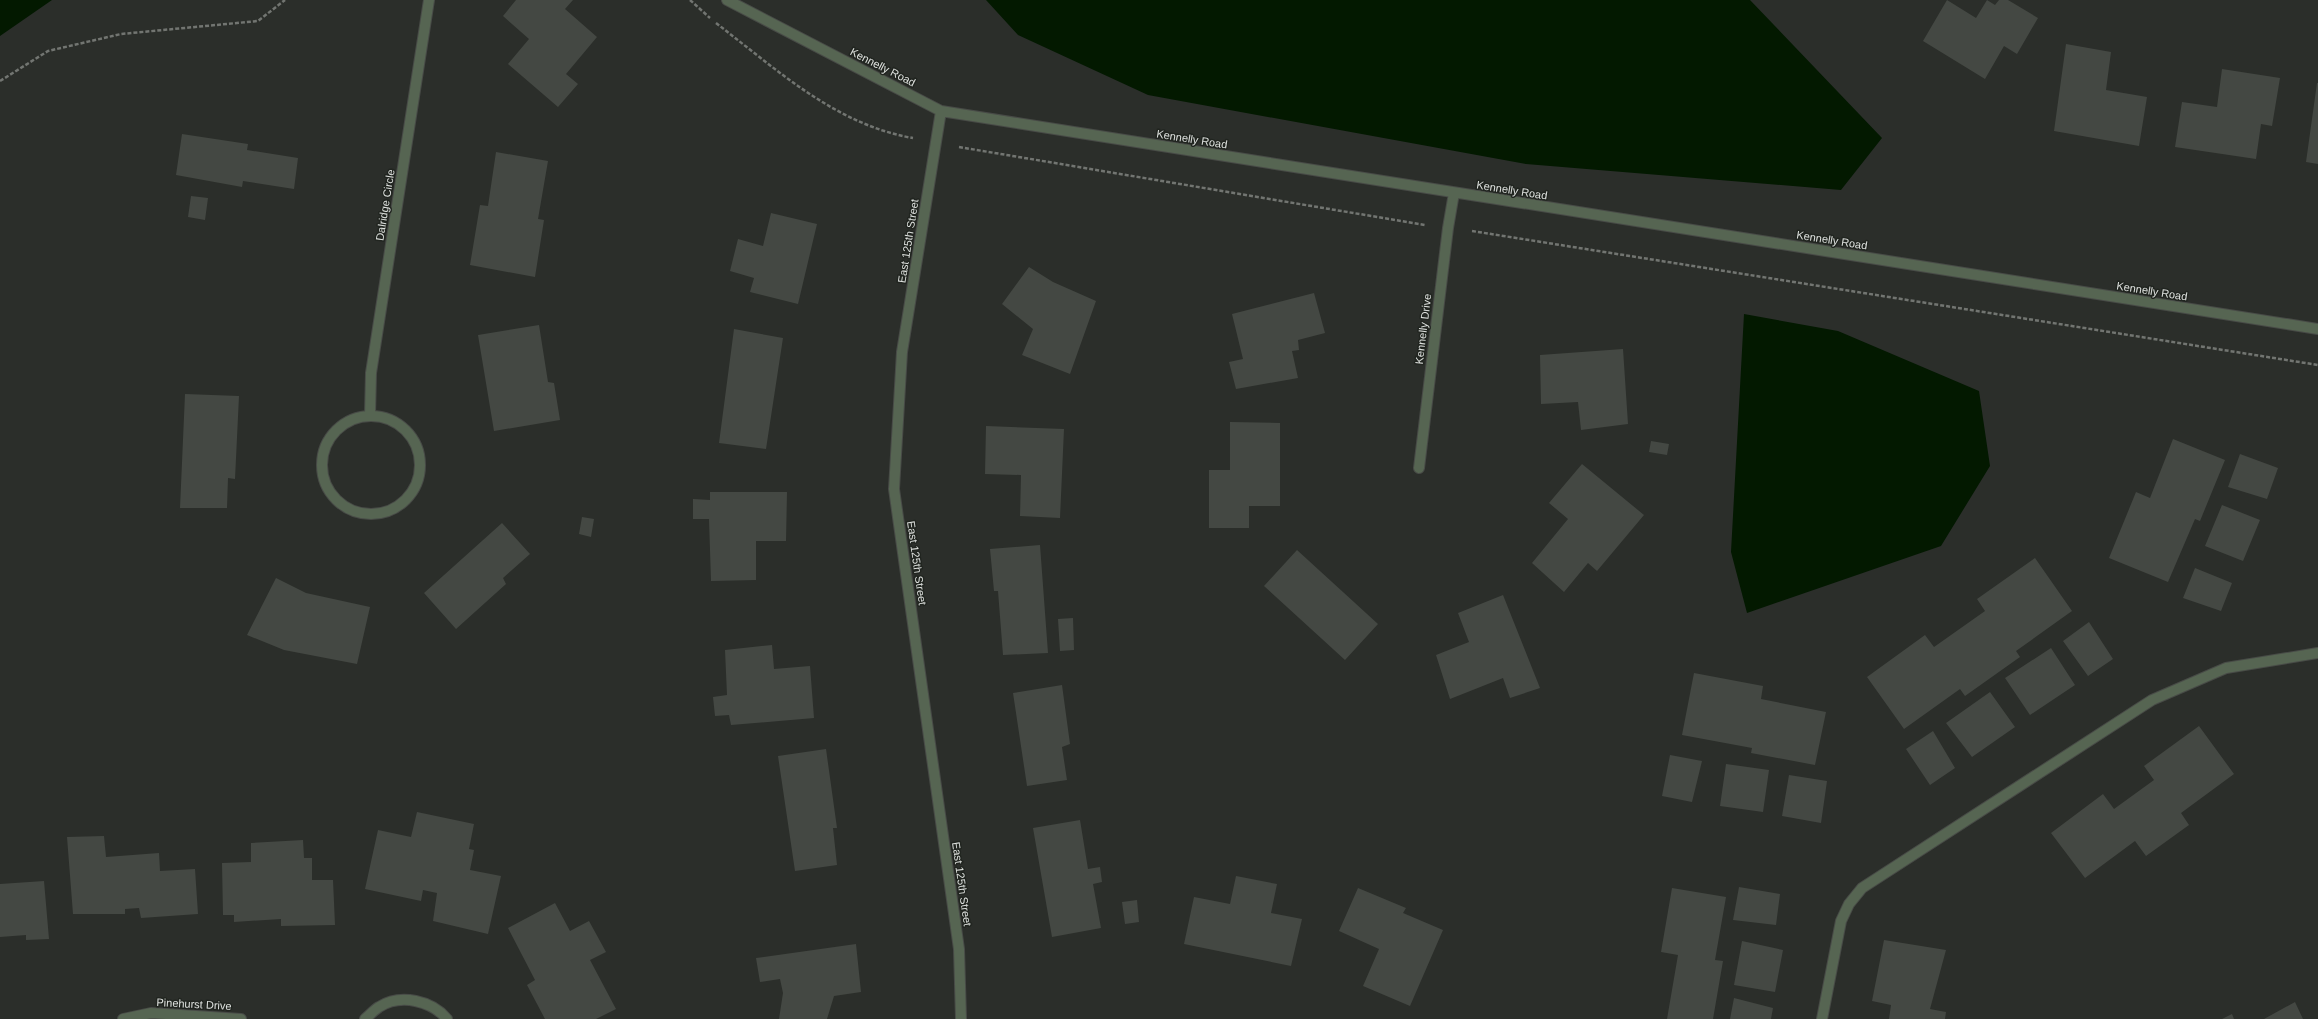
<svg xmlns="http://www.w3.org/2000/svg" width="2318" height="1019" font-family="Arial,sans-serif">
	<rect width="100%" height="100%" fill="#2b2e2a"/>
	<path fill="#031900" d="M0 0H52L0 36Z
		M986 0H1750L1882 138 1841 190 1526 164 1148 95 1018 35Z
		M1744 314 1838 331 1979 391 1990 466 1941 546 1747 613 1731 552Z"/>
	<path fill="#444843" d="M516 0H573L565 9 597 37 566 74 578 84 558 107 508 64 529 39 503 16Z
		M1947 0 1976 18 1987 0 1995 5 1999 0H2008L2038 18 2017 54 2004 46 1985 79 1923 41Z
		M2066 44 2111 52 2106 90 2147 97 2139 146 2054 131Z
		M2222 69 2280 78 2272 126 2261 124 2256 159 2175 147 2182 102 2217 107Z
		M2317 83H2318V164L2306 162Z
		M182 134 248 144 247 150 298 158 294 189 243 181 242 187 176 175Z
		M496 152 548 161 538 219 544 220 535 277 470 265 480 205 488 206Z
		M191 196 208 198 205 220 188 217Z
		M771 213 817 224 798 304 750 292 754 278 730 271 738 239 763 246Z
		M1029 267 1053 282 1096 301 1070 374 1022 355 1033 329 1002 304Z
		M1314 293 1325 333 1298 340 1299 350 1292 351 1298 378 1236 389 1229 362 1243 359 1232 314Z
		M539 325 548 382 554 383 560 420 494 431 478 335Z
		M734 329 783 338 766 449 719 443Z
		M1623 349 1628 424 1581 430 1578 402 1541 404 1540 355Z
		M185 394 239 396 235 479 228 478 227 508H180Z
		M1230 422 1280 423V506H1249V528H1209V470H1230Z
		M986 426 1064 429 1060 518 1020 516 1021 475 985 474Z
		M2173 439 2225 460 2200 521 2195 519 2168 582 2109 558 2136 492 2150 498Z
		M1651 441 1669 444 1667 455 1649 452Z
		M2240 454 2278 468 2267 499 2228 487Z
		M1582 464 1644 515 1597 571 1588 563 1564 592 1532 563 1568 519 1549 503Z
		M710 492H787L786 541H756V580L711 581 709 519H693V499L710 500Z
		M2222 505 2260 520 2243 561 2205 546Z
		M582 517 594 519 591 537 579 534Z
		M502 523 530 554 503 578 506 584 456 629 424 593Z
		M1040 545 1048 653 1003 655 998 591H994L990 549Z
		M1297 550 1378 624 1345 660 1264 586Z
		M2035 558 2072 611 2016 651 2020 657 1965 696 1960 689 1904 729 1867 677 1925 635 1934 647 1985 611 1977 599Z
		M2195 568 2232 583 2221 611 2183 598Z
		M276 578 306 593 370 607 357 664 284 650 247 635Z
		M1503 595 1540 688 1510 698 1503 678 1450 699 1436 655 1469 642 1458 613Z
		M1073 618 1074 650 1060 651 1058 619Z
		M2089 622 2113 659 2088 676 2063 641Z
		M772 645 774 669 810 666 814 718 731 725 729 715 715 716 713 697 727 695 725 650Z
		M2051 648 2075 685 2030 715 2005 678Z
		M1694 673 1763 686 1761 699 1826 712 1815 765 1751 753 1752 748 1682 735Z
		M1062 685 1070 744 1062 747 1067 780 1027 786 1013 693Z
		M1990 692 2015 727 1972 757 1946 723Z
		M2199 726 2234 774 2181 813 2189 825 2146 856 2135 841 2085 878 2051 833 2103 794 2114 809 2154 780 2144 766Z
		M1933 731 1955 768 1930 785 1906 749Z
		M826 749 837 828H833L837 865 795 871 778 756Z
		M1670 755 1702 761 1692 802 1662 796Z
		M1726 764 1769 770 1763 812 1720 806Z
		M1789 775 1827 781 1821 823 1782 816Z
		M417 812 474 824 469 849 474 850 470 870 501 876 488 934 433 921 437 893 423 890 421 901 365 889 378 830 411 837Z
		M1080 820 1088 869 1100 867 1102 882 1093 884 1101 928 1052 937 1033 828Z
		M104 836 106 857 159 853 160 871 195 869 198 914 141 918 139 908 125 909V914H73L67 837Z
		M303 840 304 858H312V880H333L335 925 281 926V919L234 922V915H223L222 863 251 862V843Z
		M1236 876 1277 884 1271 913 1302 919 1291 966 1184 944 1194 897 1230 904Z
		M44 881 49 939 26 940V935L0 937V884Z
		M1739 887 1780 894 1776 925 1733 920Z
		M1358 888 1406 908 1403 913 1443 930 1410 1006 1363 986 1379 949 1339 931Z
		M1672 888 1726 897 1715 960 1723 961 1713 1019H1667L1678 955 1661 952Z
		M1137 900 1139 922 1125 924 1122 902Z
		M555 903 570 931 589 921 606 952 590 960 616 1009 596 1019H545L527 985 535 980 508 928Z
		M1884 940 1946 950 1930 1009 1946 1012 1945 1019H1889L1891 1005 1872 1001Z
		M1742 941 1783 950 1775 992 1734 985Z
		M856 944 861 992 834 996 827 1019H779L783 993 780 979 760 982 756 958Z
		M1734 998 1773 1008 1771 1019H1730Z
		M2295 1002 2303 1019H2264Z
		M2232 1014 2234 1019H2222Z"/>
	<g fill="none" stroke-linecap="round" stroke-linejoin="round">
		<defs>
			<path id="minor" d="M727 0 941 111 2318 329
				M941 111 902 352 894 489 959 949 961 1019
				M370 415 371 373 429 0
				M322 465a49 49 0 1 1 98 0a49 49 0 1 1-98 0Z
				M1419 468 1448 228 1454 193
				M123 1019 151 1013 241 1019
				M365 1019C370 1015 374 1010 379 1007 401 993 432 1001 447 1019
				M1822 1019 1841 921 1849 904 1862 888 2152 700 2226 668 2318 653"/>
		</defs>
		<use href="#minor" stroke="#484b47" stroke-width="12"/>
		<path stroke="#727571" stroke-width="2.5" stroke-dasharray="4 2" stroke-linecap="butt" d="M690 0 710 18
			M716 23C776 69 836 125 913 138
			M0 81 48 51 121 34 258 21 285 0
			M959 147 1425 225
			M1472 231 2318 365"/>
		<use href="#minor" stroke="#566552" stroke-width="10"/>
	</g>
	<g text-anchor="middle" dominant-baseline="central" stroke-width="3" stroke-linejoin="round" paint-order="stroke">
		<g font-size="11" fill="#dfe2df" stroke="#212520">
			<text transform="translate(883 67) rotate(27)">Kennelly Road</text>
			<text transform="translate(1192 139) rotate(9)">Kennelly Road</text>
			<text transform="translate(1512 190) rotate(9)">Kennelly Road</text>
			<text transform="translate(385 205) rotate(-81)">Dalridge Circle</text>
			<text transform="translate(1832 240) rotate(9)">Kennelly Road</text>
			<text transform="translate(908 241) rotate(-81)">East 125th Street</text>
			<text transform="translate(2152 291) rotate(9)">Kennelly Road</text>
			<text transform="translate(1423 329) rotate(-83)">Kennelly Drive</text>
			<text transform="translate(917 563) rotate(82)">East 125th Street</text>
			<text transform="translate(962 884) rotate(82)">East 125th Street</text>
			<text transform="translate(194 1004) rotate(3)">Pinehurst Drive</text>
		</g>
	</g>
</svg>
